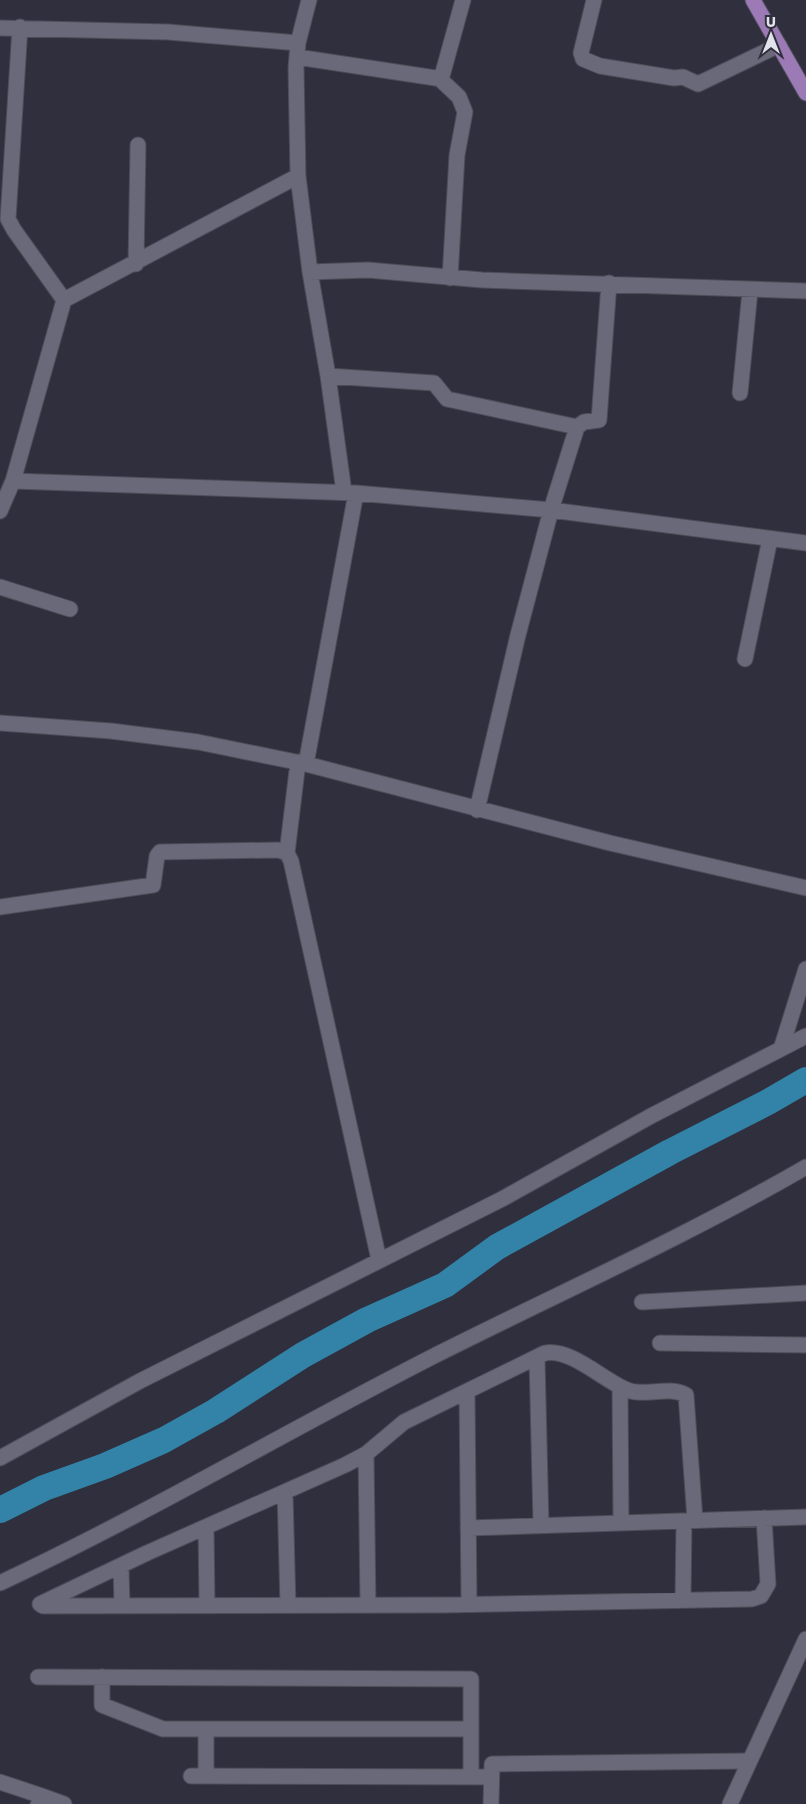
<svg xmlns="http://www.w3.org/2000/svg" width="806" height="1804" font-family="Poppins,sans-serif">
	<rect width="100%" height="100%" fill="#302f3d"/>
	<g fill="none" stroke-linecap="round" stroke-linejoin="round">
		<path stroke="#3283a7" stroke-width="26" d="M0 1510 44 1488 105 1466 164 1440 216 1411 303 1355 367 1320 445 1285 497 1247 670 1152 768 1102 806 1080"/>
		<defs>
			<path id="street" d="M309 0 298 43 296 68 298 176 310 272 328 376 344 492
				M594 0 581 53 583 59 600 66 674 78 683 77 698 84 779 45
				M20 27 8 219 14 230 64 300
				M0 28 168 32 298 43
				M297 57 442 79
				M136 264 138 145
				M310 272 368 270 482 280 806 291
				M450 278 457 155 465 112 459 97 442 81V76L463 0
				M328 376 434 383 447 399 577 427
				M740 393 750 291
				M13 481 356 493 551 510 806 543
				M0 511 13 481 64 300 298 176
				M0 587 70 609
				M745 659 770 539
				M0 723 111 731 198 742 306 764 610 843 806 888
				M306 764 356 493
				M477 810 518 635 551 510 577 427 584 422 599 420 609 283
				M287 853 298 762
				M0 907 153 885 157 856 160 852 278 850 287 853 291 861 379 1260
				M781 1049 806 969
				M642 1302 806 1293
				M660 1343 806 1345
				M537 1358 541 1525
				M620 1387 621 1523
				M467 1392 469 1604
				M366 1454 368 1605
				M0 1458 140 1381 502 1199 651 1116 806 1036
				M285 1493 288 1605
				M695 1520 686 1395C668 1385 643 1398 625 1389 602 1379 570 1348 545 1353L404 1422 366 1454 345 1465 147 1553 40 1604 43 1606 444 1605 752 1599 761 1596 768 1584 764 1518
				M206 1527 207 1605
				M468 1528 806 1517
				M121 1567 122 1605
				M0 1583C147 1514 287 1431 432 1357 557 1294 685 1237 806 1167
				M683 1600 684 1521
				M38 1677 471 1679V1777
				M102 1677V1705L163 1729H471
				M206 1729V1776
				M191 1776 491 1777
				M0 1782 42 1796 38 1804
				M42 1796 64 1804
				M491 1804 492 1764 749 1761"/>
			<path id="secondary" d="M730 1804 806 1639"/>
			<path id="primary" d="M753 0 806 93"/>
		</defs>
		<use href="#street" stroke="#4d4c58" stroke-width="17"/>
		<use href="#secondary" stroke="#4d4c58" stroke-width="17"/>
		<use href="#primary" stroke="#4d4c58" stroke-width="17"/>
		<use href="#street" stroke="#696979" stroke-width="15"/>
		<use href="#secondary" stroke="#696979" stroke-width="15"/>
		<use href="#primary" stroke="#9c7ab5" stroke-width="15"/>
	</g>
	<g transform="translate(771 35)" stroke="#302f3d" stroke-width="4" paint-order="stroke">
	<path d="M0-4L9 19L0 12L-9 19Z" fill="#e2e2eb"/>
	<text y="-8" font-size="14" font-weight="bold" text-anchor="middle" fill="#e2e2eb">U</text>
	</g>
</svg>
